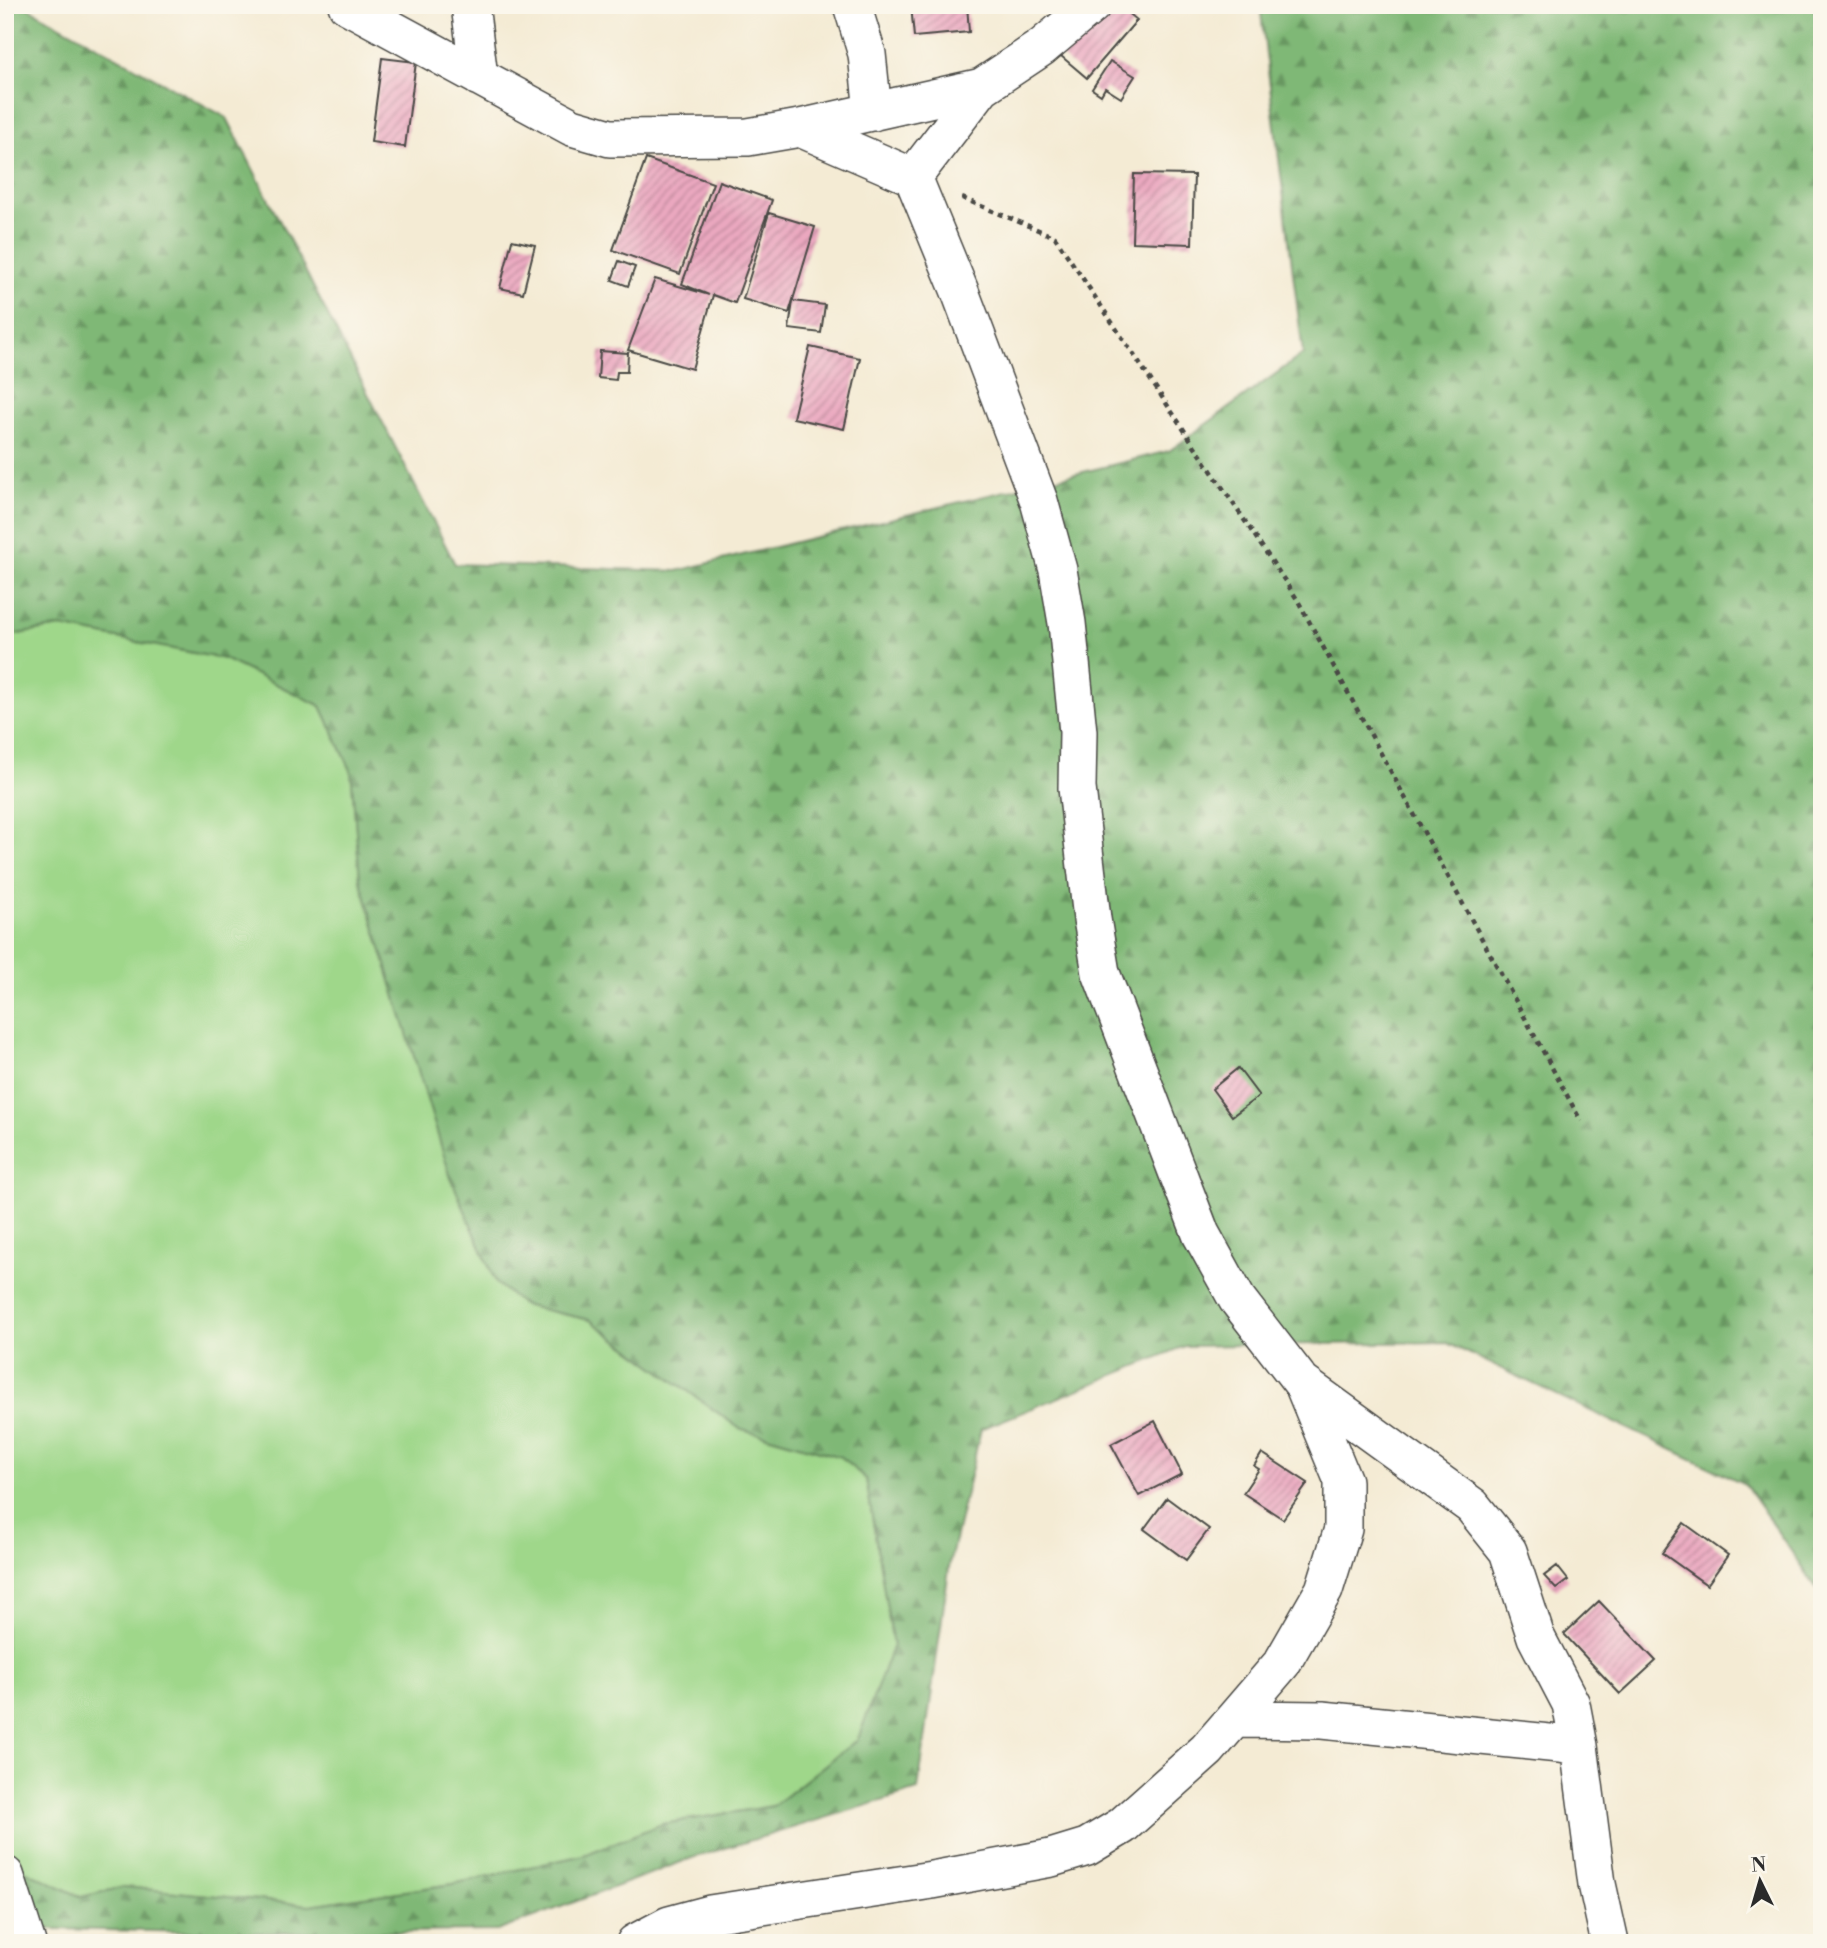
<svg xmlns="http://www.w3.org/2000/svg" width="1827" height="1948" font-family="'Libre Bodoni',serif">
	<defs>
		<pattern id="forest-firs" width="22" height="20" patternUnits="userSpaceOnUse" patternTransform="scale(1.75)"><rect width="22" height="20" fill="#7fb876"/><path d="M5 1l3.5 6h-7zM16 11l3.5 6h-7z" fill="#689661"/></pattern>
		<pattern id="building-hatch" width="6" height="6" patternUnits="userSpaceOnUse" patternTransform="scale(1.75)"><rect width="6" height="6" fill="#eba8c0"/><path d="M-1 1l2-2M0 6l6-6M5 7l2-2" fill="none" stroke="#bf899c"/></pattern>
	</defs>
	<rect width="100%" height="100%" fill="#fbf7ec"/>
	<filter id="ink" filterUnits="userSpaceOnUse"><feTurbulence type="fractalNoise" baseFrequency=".0143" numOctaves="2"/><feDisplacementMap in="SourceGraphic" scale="14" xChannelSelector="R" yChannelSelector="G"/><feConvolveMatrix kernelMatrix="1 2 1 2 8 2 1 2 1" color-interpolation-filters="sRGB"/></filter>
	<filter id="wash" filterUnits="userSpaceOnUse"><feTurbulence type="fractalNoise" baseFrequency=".00686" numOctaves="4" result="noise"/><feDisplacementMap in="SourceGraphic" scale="28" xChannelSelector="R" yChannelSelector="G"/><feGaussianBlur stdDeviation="1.57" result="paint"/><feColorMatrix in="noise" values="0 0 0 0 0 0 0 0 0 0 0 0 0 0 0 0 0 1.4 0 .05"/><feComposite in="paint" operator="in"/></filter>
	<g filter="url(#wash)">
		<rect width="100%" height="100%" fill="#f4ebd4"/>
		<path fill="#9fd78a" stroke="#65815a" stroke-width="2" d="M61 627 224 659 321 706 351 770 360 879 451 1178 496 1283 523 1305 590 1320 739 1428 841 1457 866 1479 893 1645 858 1739 773 1806 662 1824 584 1855 453 1884 310 1905 124 1887 81 1897 9 1863 5 1856V636Z"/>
		<path fill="url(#forest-firs)" stroke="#557250" stroke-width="2" d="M5 5H23L227 118 455 564 677 571 1169 451 1303 354 1260 5H1822V1596L1745 1484 1445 1342 1185 1346 981 1429 950 1561 918 1790 689 1859 497 1931 249 1933 5 1928V1856L10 1863 81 1897 124 1887 310 1905 453 1884 584 1855 662 1824 773 1806 858 1739 893 1645 866 1479 841 1457 739 1428 590 1320 523 1305 496 1283 451 1178 360 879 351 770 321 706 224 659 61 627 5 636Z"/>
		<g id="blocks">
			<path fill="url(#building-hatch)" d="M911 5H967L969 32 914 37Z
				M1105 5H1119L1137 20 1087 78 1061 56Z
				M382 58 416 62 405 147 371 142Z
				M1110 61 1135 76 1121 98 1105 88 1101 95 1092 89Z
				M646 159 713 183 680 274 613 250Z
				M1134 174 1194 175 1192 244 1132 242Z
				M719 181 772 200 735 303 713 295 692 369 628 350 655 279 709 295 682 284Z
				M769 213 815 227 789 313 743 299Z
				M512 240 535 245 523 293 500 288Z
				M619 261 635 267 628 286 612 280Z
				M793 301 825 305 821 333 789 329Z
				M810 347 860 358 844 429 793 418Z
				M600 351 628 353 627 372H617L616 380 598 378Z
				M1238 1068 1259 1096 1232 1116 1212 1089Z
				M1155 1421 1182 1474 1139 1496 1111 1444Z
				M1262 1453 1308 1483 1283 1519 1243 1493 1259 1469 1254 1466Z
				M1167 1498 1209 1529 1186 1560 1144 1529Z
				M1684 1523 1728 1555 1707 1585 1662 1553Z
				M1557 1566 1568 1580 1556 1589 1544 1576Z
				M1599 1601 1656 1661 1620 1694 1564 1634Z"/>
		</g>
	</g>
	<g filter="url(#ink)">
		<use href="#blocks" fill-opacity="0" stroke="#494844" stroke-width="2"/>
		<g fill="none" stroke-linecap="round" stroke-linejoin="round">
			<defs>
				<path id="street" d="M347 5 572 127 610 138 748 137 800 128 913 177 959 289 1039 501 1058 570 1067 623 1078 732 1077 788 1092 919 1101 973 1201 1234 1237 1299 1302 1383 1472 1506 1508 1551 1536 1637 1571 1704 1579 1746 1597 1884 1610 1943
					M470 5 479 77
					M852 5 867 54 873 112
					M800 128 982 87
					M913 177 982 87 1042 47 1092 5
					M1234 1719 1322 1720 1579 1746
					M5 1875 27 1943
					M635 1943 669 1925 710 1914 932 1880 1051 1858 1087 1847 1122 1826 1207 1750 1234 1719 1282 1663 1324 1590 1343 1529V1481L1303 1384"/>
			</defs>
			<use href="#street" stroke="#494844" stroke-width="40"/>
			<path stroke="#494844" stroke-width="4.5" stroke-dasharray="5 5" stroke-linecap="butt" d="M962 198 1055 237 1297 599 1581 1121"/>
			<use href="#street" stroke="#fff" stroke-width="37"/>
		</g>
	</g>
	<rect width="1827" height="1948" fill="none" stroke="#fbf7ec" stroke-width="28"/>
	<g transform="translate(1760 1881) rotate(355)" stroke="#fbf7ec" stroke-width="5" paint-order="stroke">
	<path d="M0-5L12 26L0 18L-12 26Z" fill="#2b2b2b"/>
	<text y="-10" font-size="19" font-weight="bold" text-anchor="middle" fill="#2b2b2b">N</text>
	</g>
</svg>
